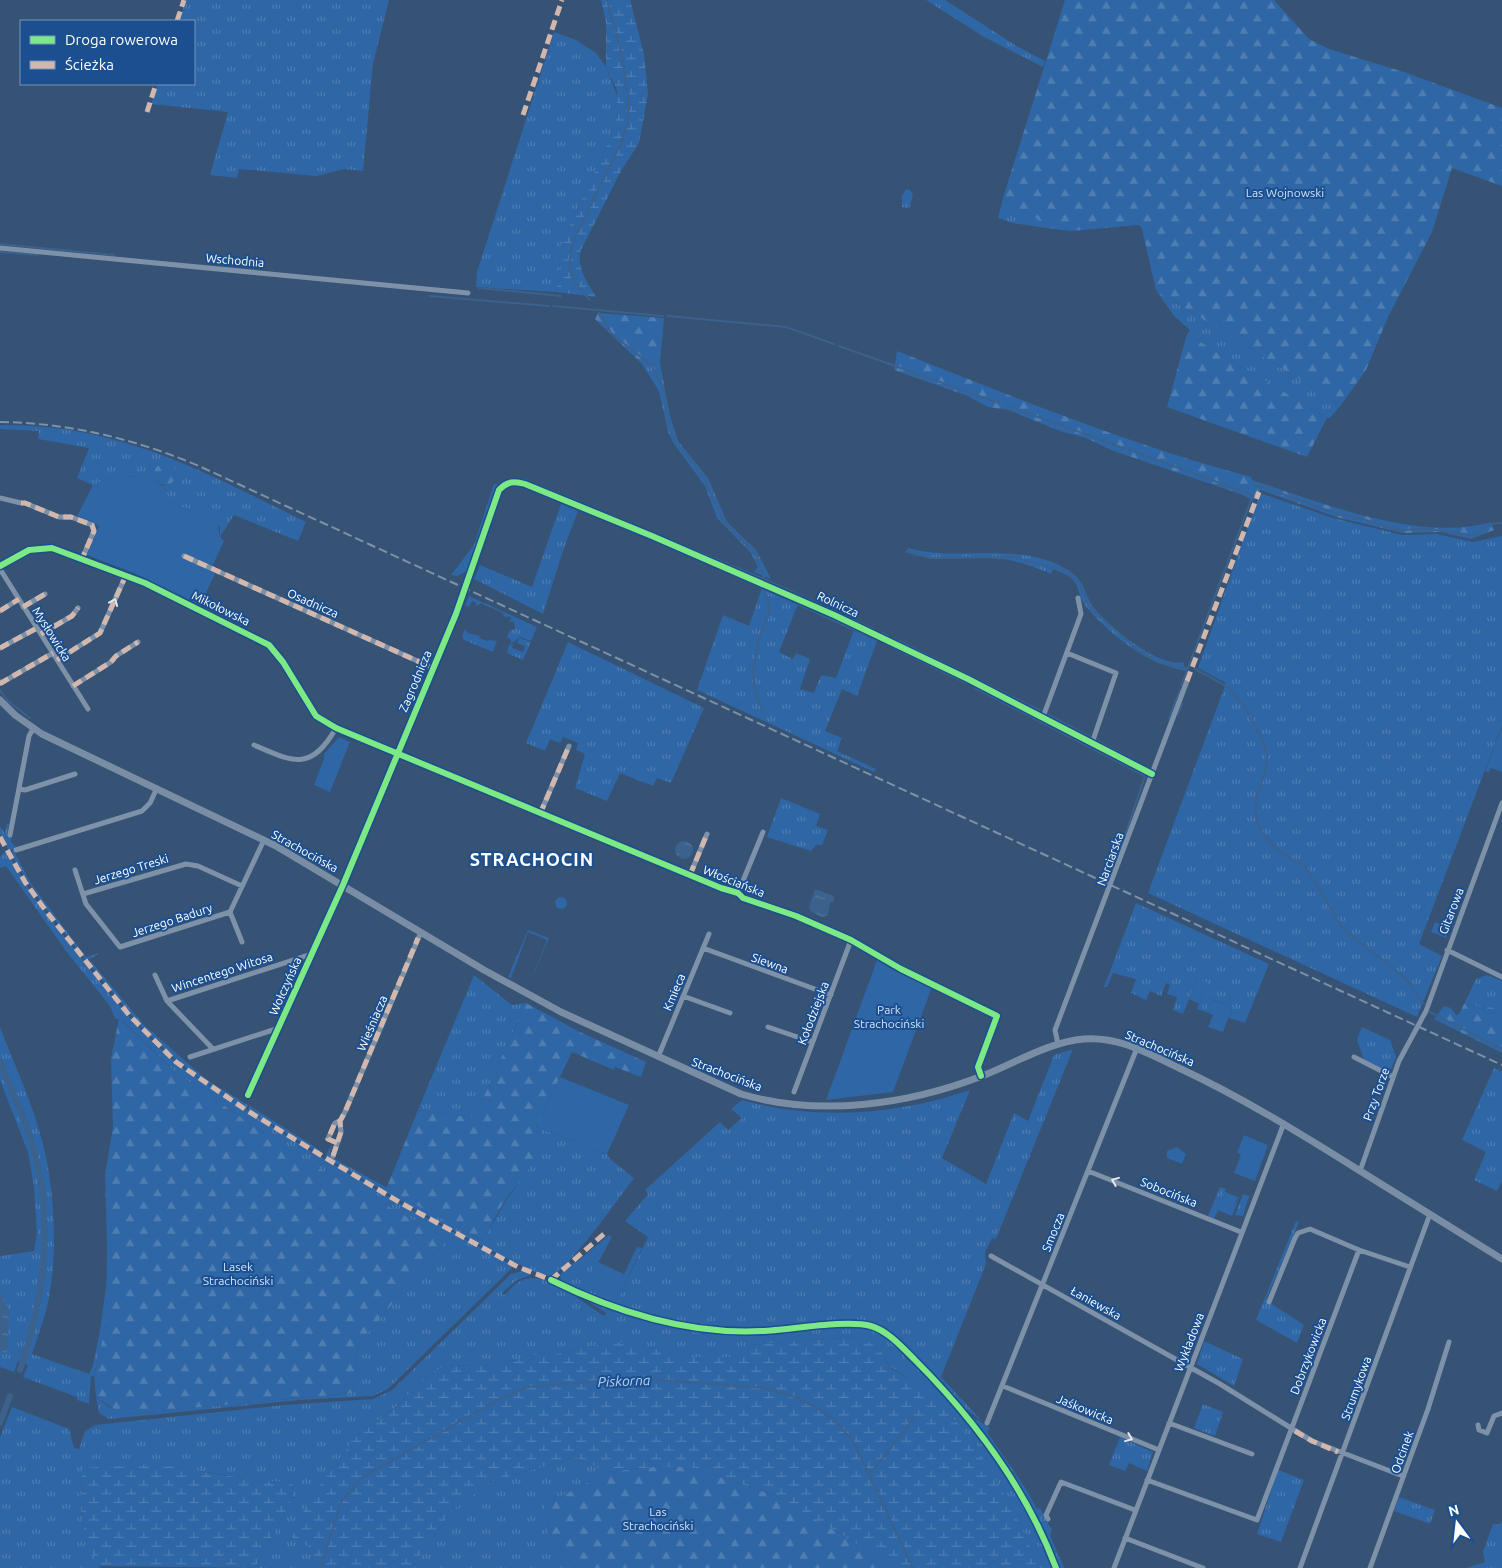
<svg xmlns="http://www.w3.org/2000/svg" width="1502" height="1568" font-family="Ubuntu,sans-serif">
	<defs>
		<pattern id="grass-tufts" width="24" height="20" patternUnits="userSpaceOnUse" patternTransform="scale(1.25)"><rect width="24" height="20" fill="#2f66a5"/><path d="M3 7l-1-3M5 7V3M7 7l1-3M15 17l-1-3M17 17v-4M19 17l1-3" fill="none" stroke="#4e7db2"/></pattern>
		<pattern id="forest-firs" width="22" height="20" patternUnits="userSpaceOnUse" patternTransform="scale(1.25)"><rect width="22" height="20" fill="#2f66a5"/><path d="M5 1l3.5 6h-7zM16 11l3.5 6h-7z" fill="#4e7db2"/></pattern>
		<pattern id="wetland-marsh" width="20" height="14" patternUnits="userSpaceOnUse" patternTransform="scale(1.25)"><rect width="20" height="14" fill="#2f66a5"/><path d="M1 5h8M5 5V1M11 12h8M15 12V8" fill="none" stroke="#4e7db2"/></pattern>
		<pattern id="water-ripples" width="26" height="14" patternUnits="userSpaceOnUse" patternTransform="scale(1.25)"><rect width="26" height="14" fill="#3b618d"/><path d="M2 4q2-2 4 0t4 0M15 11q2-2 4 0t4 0" fill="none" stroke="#58799e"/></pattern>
	</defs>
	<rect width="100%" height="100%" fill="#365274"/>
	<path fill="url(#grass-tufts)" d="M186 0H389L373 64 363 171 344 169 317 176 239 169 237 178 210 175 228 112 151 104 158 84H194V21H179Z
		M926 0H945L1015 45 1045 61 1043 67 984 37Z
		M554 32 576 40 596 53 606 67 619 100 618 113 608 143 562 242 556 292 476 287 477 272Z
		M906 189 910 190 913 194 910 206 908 208 902 207V196Z
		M1003 198 1053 229 1012 223 998 218Z
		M1156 290 1341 405 1330 418H1327L1187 334 1190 330 1174 316Z
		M660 363 670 416 678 441 708 478 727 522 756 550 771 579 754 572 758 567 751 553 717 518 705 486 674 444 668 432 659 391 642 364Z
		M0 425C117 423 205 472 306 522L298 541 234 515 220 537V526L173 505 157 492 162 486 172 484 155 475 156 482 134 476H114L93 485 77 478 89 448 38 439 39 431 0 429Z
		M494 484 498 485 467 571 457 576 451 575 474 545Z
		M1263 494 1333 518 1402 535 1436 534 1473 542 1502 536V725L1419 944 1442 956 1417 1017 1148 893 1226 683 1198 668 1259 496Z
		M561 504 578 511 562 554 543 614 474 579 480 565 532 587Z
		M908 548C959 563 1026 539 1072 573 1085 582 1085 596 1094 608 1109 627 1159 668 1183 662L1186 671C1148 664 1115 639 1089 610 1071 590 1088 582 1053 569L1051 574C1030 564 1008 558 984 558 953 557 936 563 905 552Z
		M762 588 798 604 779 652 793 659 796 653 810 659 800 689 814 693 821 675 836 678 854 630 877 641 857 696 842 689 825 731 842 738 837 751 876 769 874 772 697 690 723 615 749 626Z
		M469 596 537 627 531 641 520 637 511 644V640L507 637 510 630 515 629 514 622 508 621 512 619 509 616 506 618 501 612 481 603 476 606V602L472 601 469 607 465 605Z
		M465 629 468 633 480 636 479 638 487 641 488 640 497 641 493 652 464 640 462 636Z
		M519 638 531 642 523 660 507 653 509 644 513 645 512 648 523 652 525 646 517 643Z
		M568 642 704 708 671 783 657 778 653 786 620 773 607 801 575 788 585 754 576 750 578 743 563 737 560 743 550 739 545 751 526 743Z
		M781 798 820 814 816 826 828 830 822 845H816L811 851 767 837Z
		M7 823 9 824 7 836 12 837 11 842 17 848 9 851 0 834V826L5 834Z
		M6 850 35 899 112 997 144 1033 180 1066 299 1144 389 1197 514 1266 388 1389 373 1396 300 1400 109 1419 99 1413 96 1397 109 1407 127 1414 353 1393 358 1344 448 1239 303 1160 175 1072 123 1021 115 1018 110 1006 66 951 6 866 0 868V857Z
		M14 851 30 882 86 957 100 953 86 961 39 899 10 853Z
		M1136 903 1269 964 1245 1023 1229 1018 1233 1007 1211 999 1206 1012 1197 1009 1207 983 1197 979 1183 1014 1173 1010 1177 997 1167 994 1170 985 1166 983 1161 996 1150 991 1146 1000 1131 993 1136 979 1113 973 1107 987H1104Z
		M528 930 549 938 528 987 547 940 528 932 511 978 508 977Z
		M91 961 143 1024 207 1080 248 1105 246 1109 198 1077 176 1060 143 1029 88 963Z
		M474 975 512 1005 526 1003 474 1118 418 1110Z
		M1487 975 1502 981V1027L1496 1020 1494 1008 1464 1004 1476 979Z
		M0 1027C13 1061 29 1095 39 1130 55 1181 59 1255 47 1307 43 1323 37 1338 32 1354L89 1374 93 1365 100 1331 107 1279 106 1325 94 1376H91L89 1404 77 1400V1397L23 1377 28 1365 18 1361 14 1372 0 1367V1256L34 1251 37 1232 34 1187 28 1152 0 1080Z
		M1362 1027 1390 1040 1396 1057 1389 1073 1364 1060 1357 1040Z
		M1073 1049 996 1239 992 1238 985 1252 986 1264 941 1377 982 1421 964 1408 891 1334 874 1324 857 1322 760 1329 693 1325 626 1310 561 1281 560 1275 568 1266 579 1260 609 1235 612 1237 586 1285 618 1299 648 1237 625 1221 648 1194 645 1190 720 1122 728 1130 742 1118 731 1109 742 1100C815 1121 898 1115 970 1090L942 1158 986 1184 1014 1113 1028 1121 1054 1055Z
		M1494 1068 1502 1071V1181L1497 1191 1474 1180 1486 1152 1462 1140Z
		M250 1106 320 1150 321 1151 318 1153 248 1110Z
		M536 1127 607 1154 610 1159 634 1178C619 1198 570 1268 552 1275 547 1277 541 1275 537 1273L472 1241 327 1159 326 1155 332 1144 330 1155 335 1159 483 1241 506 1200 519 1183Z
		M1220 1187 1226 1189 1221 1205 1233 1209 1240 1195 1232 1216 1218 1210 1214 1219 1208 1216Z
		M1250 1193 1243 1216 1235 1215 1243 1194 1249 1196Z
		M1296 1221 1299 1222 1266 1300 1304 1325 1297 1343 1256 1320Z
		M522 1271 531 1275 517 1280 502 1293 504 1295C510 1290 516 1282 525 1279 547 1272 585 1304 604 1316L606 1313 572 1291C632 1318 694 1336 760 1333 790 1332 840 1321 867 1327 878 1329 892 1338 899 1347 904 1356 906 1361 917 1365 976 1422 1023 1490 1055 1568H1038L1025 1536 982 1458 932 1394 889 1366 880 1350 855 1337 750 1345 747 1357H689L653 1348H634L606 1343 551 1355 536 1353 517 1360 475 1366 446 1365 427 1376 396 1407 357 1435 324 1481 314 1550 310 1568H255L291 1501 293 1482 251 1481 237 1477 199 1471 82 1468 81 1509 85 1537 100 1568H0V1437L12 1407 69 1429 74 1448 79 1449 85 1431 95 1425 285 1405 373 1399 392 1390 511 1274Z
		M1204 1341 1243 1359 1234 1386 1197 1364Z
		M1203 1404 1223 1412 1215 1436 1194 1428Z
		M968 1414 990 1428 987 1432 1026 1489 1037 1509 1040 1508 1052 1530 1050 1535 1064 1568H1059L1026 1496Z
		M1120 1437 1153 1452 1147 1471 1129 1463 1125 1471 1109 1465Z
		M576 1457 607 1472 545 1505 548 1532 575 1568H411L452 1511 490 1482Z
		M1278 1470 1304 1480 1281 1542 1257 1534Z
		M1399 1497 1435 1510 1430 1524 1394 1511Z
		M1502 1521V1568H1466L1485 1562 1483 1552 1493 1524H1500Z"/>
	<path fill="url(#forest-firs)" d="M1065 0H1274L1309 39 1329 49 1407 73 1502 108V186L1452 168 1432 232 1388 317 1366 370 1341 405 1156 290 1142 229 1139 225 1071 231 1053 229 1003 198Z
		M598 313 664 318 660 363 642 364 595 319Z
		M1187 334 1327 418 1307 457 1167 407Z
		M897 351C1014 397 1131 445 1251 477L1252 480C1321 502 1418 543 1491 522L1494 530 1471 539 1441 532 1403 533 1336 517 1261 490 1256 494 1253 501 1243 495 1111 450 1086 438 1060 431 1009 410 988 407 968 396 894 370Z
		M154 474a11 11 0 1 1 22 0a11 11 0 1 1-22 0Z
		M526 1003 580 1032 646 1062 641 1077 615 1067 614 1070 572 1052 536 1127C547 1157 522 1177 506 1199 497 1212 491 1227 484 1241L386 1189 418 1110 474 1118Z
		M1464 1004 1494 1008 1496 1020 1502 1027V1053L1434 1019 1444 1006 1451 1008 1456 1015 1459 1014Z
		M119 1018 175 1072 303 1160 448 1239 358 1344 353 1393 127 1414 120 1413 96 1397 94 1376 106 1325 107 1247 105 1175 113 1127 111 1059Z
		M653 1467H691L774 1495 898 1568H575L548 1532 545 1505 607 1472Z"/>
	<path fill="url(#wetland-marsh)" d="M601 0H630L644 54 648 94 639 143 621 171 581 250C576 268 587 281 596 297L556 292 562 242 608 143 618 113 617 90 606 67V23Z
		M855 1337C867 1341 877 1344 883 1355 885 1359 887 1365 891 1368 904 1377 921 1384 933 1395 978 1443 1016 1506 1038 1568H898L774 1495 691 1467H653L607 1472 576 1457 490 1482 452 1511 411 1568H310L314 1550 292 1537 308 1501 357 1435 396 1407 427 1376 446 1365 475 1366 517 1360 536 1353 551 1355 606 1343 624 1342 634 1348H653L689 1357H746L750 1345Z
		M151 1464 237 1477 251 1481 293 1482 291 1501 255 1568 98 1566 85 1537 81 1509 82 1468Z"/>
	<path fill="#2f66a5" d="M114 476C128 476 150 475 161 485 166 490 170 499 173 505L206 512 217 518 220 537 224 541 211 569 216 572 200 605 134 573 87 555 99 526 77 516 93 485Z
		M1502 726V772L1491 768 1489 772 1485 771Z
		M339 737 350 742 330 792 314 785 324 759V754Z
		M555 903a6 6 0 1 1 12 0a6 6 0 1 1-12 0Z
		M1435 922 1450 928 1446 938 1431 932Z
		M877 960 932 987 893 1092 826 1100Z
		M1197 979 1207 983 1199 1004 1189 999Z
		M1210 999 1233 1007 1223 1032 1208 1027 1213 1015 1206 1012Z
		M560 1077 629 1105 607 1154 536 1127Z
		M1244 1135 1268 1145 1255 1181 1234 1173 1241 1154 1237 1153Z
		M1177 1147 1186 1154 1182 1164 1167 1158V1151Z
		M1225 1192 1238 1197 1233 1210 1220 1205Z
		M637 1247 642 1248 618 1299 585 1285 598 1262 624 1274Z"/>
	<path fill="url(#water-ripples)" d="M675 850a9 9 0 1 1 18 0a9 9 0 1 1-18 0Z
		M815 889 834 896V902H830L828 916 822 917 810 911 809 907Z
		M0 1292 9 1311 7 1354 0 1351Z"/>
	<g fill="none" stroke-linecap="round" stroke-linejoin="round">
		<path stroke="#3b618d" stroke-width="2" d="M0 244 114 255
			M0 252 38 255
			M479 288 561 296
			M430 296 549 306
			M590 300C569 280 566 269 573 241L621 143 628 122V95L621 52 607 0
			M553 306 663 316
			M597 309 611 333 652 366 663 388 670 430 676 442 703 476 725 524 756 554 764 578
			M668 316 786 327 834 344
			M839 346 999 403
			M1005 405 1253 495 1181 686
			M523 479 764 579 873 629
			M1255 487 1257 485 1341 515 1355 517 1400 530 1427 529 1474 535 1489 524 1502 523
			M533 491 592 515
			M655 540 707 563
			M907 551 930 558 1012 557 1064 571 1079 583 1090 608 1137 649 1157 662 1188 669
			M725 571 876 640
			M882 633 888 636
			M899 641 1039 710
			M892 647 966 683
			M1195 669 1228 687 1249 713
			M975 688 1145 776 1117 859
			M0 690 8 701 30 718
			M763 711 756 695 753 675 758 642 770 610 765 589
			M1178 714 1182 704
			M1049 715 1090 737
			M1169 718 1180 690
			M1251 718C1257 730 1266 744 1267 758 1267 770 1262 780 1258 791 1247 828 1272 849 1301 864
			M1096 740 1148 768
			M1305 866 1343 929 1406 979 1424 1004
			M1430 1012 1502 1049
			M870 1474 915 1417
			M320 1568 341 1502 363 1477 501 1398 528 1387 635 1378 765 1388 798 1398 822 1411 838 1424 854 1443 913 1568"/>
		<path stroke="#3b618d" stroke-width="6" d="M0 1062C10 1087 23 1113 31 1140 55 1218 45 1294 20 1370
			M0 1423 10 1396"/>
		<path stroke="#7d92a8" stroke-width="5" d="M0 248 468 293
			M0 498 21 503
			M25 503 59 517H71L92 525 94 531 82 559
			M184 556 433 668
			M0 566 29 550 52 548 145 583 269 645 283 662 316 716 336 728 721 888 738 893 743 898 796 916 851 940 901 969 997 1016 978 1067 981 1076
			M0 569 88 709
			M23 607 45 594
			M0 611 19 599
			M41 634 72 616 78 608
			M0 648 37 628
			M1067 653 1116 673 1092 743
			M57 660 100 633 126 575
			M0 682 1 683 53 653
			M73 686 111 662 116 656 138 642
			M1043 717 1081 614 1078 598
			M254 745C293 762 311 772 336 728
			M19 789 25 790 75 774
			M540 814 569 746
			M10 835 29 736 33 729
			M16 850 142 811 150 803 157 788
			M75 870 86 904 120 947 230 912 242 942
			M690 875 707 834
			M738 893 763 832
			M83 894 186 864 198 866 242 886
			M230 912 264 840
			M703 948 831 995
			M1447 950 1502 977
			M155 975 167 1001 213 1049
			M683 996 730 1013
			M167 1001 312 954
			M768 1027 812 1042
			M1058 1044 1055 1030 1187 681
			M190 1057 279 1028
			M658 1057 709 934
			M1354 1057 1393 1077
			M794 1092 851 940
			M248 1095 343 885 456 614 499 490C507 481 515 481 525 484L652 536 834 615 968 679 1152 774
			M337 1143 328 1139 335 1123 340 1121 345 1112 421 932
			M333 1156 341 1132 340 1121
			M1088 1171 1241 1232
			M1360 1171 1399 1061 1426 1011 1502 803
			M991 1256 1220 1384 1312 1441 1403 1476
			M1269 1302 1295 1238 1298 1233 1310 1229 1359 1250 1410 1267
			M1003 1386 1159 1450
			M987 1423 1137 1048
			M1169 1423 1252 1454
			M1478 1425 1479 1430 1487 1433 1494 1416 1502 1413
			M1147 1480 1257 1520 1359 1250
			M1048 1519 1046 1515 1061 1482 1135 1510
			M1125 1538 1203 1568
			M1114 1568 1284 1123
			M1300 1568 1430 1214
			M1370 1568 1428 1409 1449 1342"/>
		<path stroke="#798da4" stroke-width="7" d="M0 700 15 715 42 734 276 846 484 970 561 1012 741 1094C819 1117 907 1105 982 1076 1015 1063 1049 1042 1084 1039 1119 1036 1149 1054 1179 1068 1241 1097 1298 1132 1357 1169 1405 1199 1454 1229 1502 1259"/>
		<path stroke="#7e92a7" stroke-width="2" stroke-dasharray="9 4" stroke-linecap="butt" d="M0 422C70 423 135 439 199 466L1502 1065"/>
		<path stroke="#d1b7ad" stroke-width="5" stroke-dasharray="10 5" stroke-linecap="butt" d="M177 21 184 0
			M147 112 156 84
			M523 115 562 0
			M21 503H25L59 517H71L92 525 94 531 82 559
			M184 556 433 668
			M23 607 45 594
			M0 611 19 599
			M41 634 72 616 78 608
			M0 648 37 628
			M57 660 100 633 126 575
			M1187 681 1259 492
			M0 682 1 683 53 653
			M73 686 111 662 116 656 138 642
			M540 814 569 746
			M0 837 25 882 46 911 129 1015 176 1062 246 1110 399 1202 518 1267 554 1281
			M690 875 707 834
			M337 1143 328 1139 335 1123 340 1121 345 1112 418 938
			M333 1156 341 1132 340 1121
			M551 1280 605 1233
			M1295 1431 1312 1441 1338 1452"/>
		<defs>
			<path id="cycleway" d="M0 566 29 550 52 548 145 583 269 645 283 662 316 716 336 728 721 888 738 893 743 898 796 916 851 940 901 969 997 1016 978 1067 981 1076
				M248 1095 343 885 456 614 499 490C507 481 515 481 525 484L652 536 834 615 968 679 1152 774
				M551 1280C616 1312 688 1335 762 1331 789 1330 847 1319 871 1326 888 1331 903 1348 915 1360 975 1420 1026 1488 1056 1568"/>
		</defs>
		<use href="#cycleway" stroke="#1b4f8f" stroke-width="9"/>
		<use href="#cycleway" stroke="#7ce984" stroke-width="6"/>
	</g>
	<defs><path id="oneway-chevron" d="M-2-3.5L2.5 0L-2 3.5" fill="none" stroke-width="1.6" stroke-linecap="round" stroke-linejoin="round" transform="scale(1.25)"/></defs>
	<g stroke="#e5e9ee">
		<use href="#oneway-chevron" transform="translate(114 602) rotate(-67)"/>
		<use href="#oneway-chevron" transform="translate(1115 1181) rotate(-158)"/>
		<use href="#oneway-chevron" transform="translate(1129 1438) rotate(22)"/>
	</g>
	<g text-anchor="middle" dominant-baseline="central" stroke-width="4" stroke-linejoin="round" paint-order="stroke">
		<g font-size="12" fill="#cfe3fa" stroke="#1b4f8f">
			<text x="1285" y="192">Las Wojnowski</text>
			<text x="889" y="1009">Park<tspan x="889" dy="14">Strachociński</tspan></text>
			<text x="238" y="1266">Lasek<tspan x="238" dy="14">Strachociński</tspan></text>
			<text x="658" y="1511">Las<tspan x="658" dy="14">Strachociński</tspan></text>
		</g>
		<g font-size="12" fill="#fff" stroke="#1b4f8f">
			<text transform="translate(235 260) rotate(5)">Wschodnia</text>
			<text transform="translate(313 603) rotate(24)">Osadnicza</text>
			<text transform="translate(838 604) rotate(25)">Rolnicza</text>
			<text transform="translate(221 608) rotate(26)">Mikołowska</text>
			<text transform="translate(52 634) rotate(58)">Mysłowicka</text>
			<text transform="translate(415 681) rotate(-67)">Zagrodnicza</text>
			<text transform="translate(305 851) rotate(29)">Strachocińska</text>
			<text transform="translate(1110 859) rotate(-70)">Narciarska</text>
			<text transform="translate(131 869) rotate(-17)">Jerzego Treski</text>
			<text transform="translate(734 881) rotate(22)">Włościańska</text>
			<text transform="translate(1451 911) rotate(-69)">Gitarowa</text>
			<text transform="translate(172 920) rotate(-18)">Jerzego Badury</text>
			<text transform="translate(770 963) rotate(20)">Siewna</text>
			<text transform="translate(222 972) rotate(-18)">Wincentego Witosa</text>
			<text transform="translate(285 986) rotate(-66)">Wołczyńska</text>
			<text transform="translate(674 992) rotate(-67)">Kmieca</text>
			<text transform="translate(813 1013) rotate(-69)">Kołodziejska</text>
			<text transform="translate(372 1023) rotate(-67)">Wieśniacza</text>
			<text transform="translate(1160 1048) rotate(23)">Strachocińska</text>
			<text transform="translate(727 1074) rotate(21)">Strachocińska</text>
			<text transform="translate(1376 1094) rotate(-70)">Przy Torze</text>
			<text transform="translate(1169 1192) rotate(22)">Sobocińska</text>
			<text transform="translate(1053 1232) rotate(-68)">Smocza</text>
			<text transform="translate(1096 1303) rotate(29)">Łaniewska</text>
			<text transform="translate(1189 1342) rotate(-69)">Wykładowa</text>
			<text transform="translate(1308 1356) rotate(-69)">Dobrzykowicka</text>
			<text transform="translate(1356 1388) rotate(-70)">Strumykowa</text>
			<text transform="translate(1085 1409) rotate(22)">Jaśkowicka</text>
			<text transform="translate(1402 1452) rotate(-70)">Odcinek</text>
		</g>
		<g font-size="14" font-style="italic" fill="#b5d3f5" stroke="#1b4f8f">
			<text transform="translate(624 1381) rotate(-2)">Piskorna</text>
		</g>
		<g font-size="18" font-weight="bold" letter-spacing="1" fill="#fff" stroke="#1b4f8f">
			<text x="532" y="859">STRACHOCIN</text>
		</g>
	</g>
	<rect x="20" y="20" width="175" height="65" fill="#1b4f8f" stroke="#7695bc"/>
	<rect x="30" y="36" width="25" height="8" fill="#7ce984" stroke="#7695bc"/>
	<text x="65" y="45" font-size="15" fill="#ffffff">Droga rowerowa</text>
	<rect x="30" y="61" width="25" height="8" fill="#d1b7ad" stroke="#7695bc"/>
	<text x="65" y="70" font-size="15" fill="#ffffff">Ścieżka</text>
	<g transform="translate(1457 1523) rotate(345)" stroke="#1b4f8f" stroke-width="4" paint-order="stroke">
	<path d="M0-4L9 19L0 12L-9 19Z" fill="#ffffff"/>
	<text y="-8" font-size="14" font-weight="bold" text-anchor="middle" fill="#ffffff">N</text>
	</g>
</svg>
